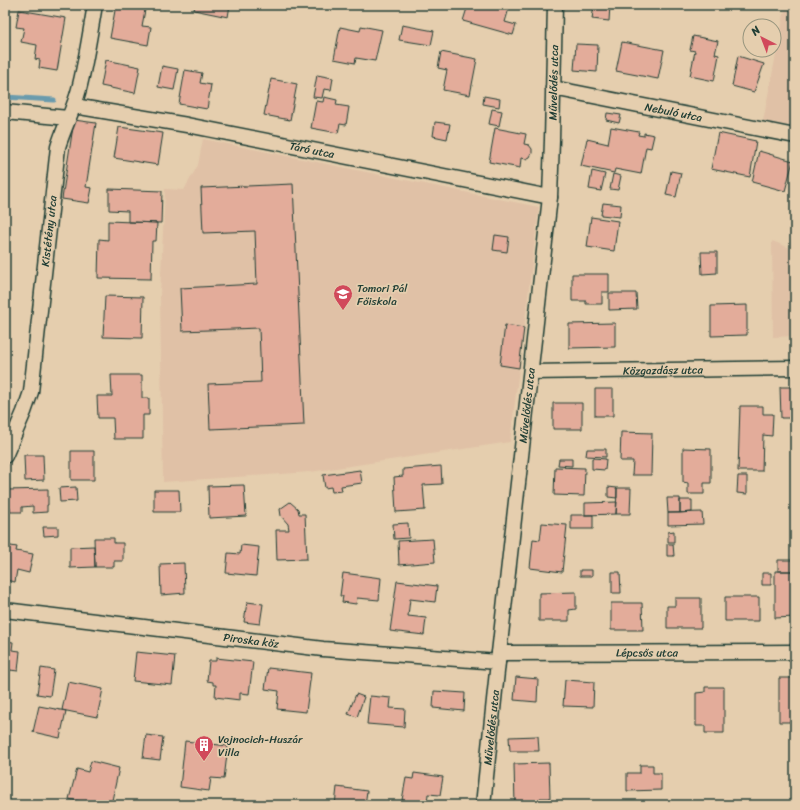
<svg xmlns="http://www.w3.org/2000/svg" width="800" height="810" font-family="Sriracha,sans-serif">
	<rect width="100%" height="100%" fill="#e5ceae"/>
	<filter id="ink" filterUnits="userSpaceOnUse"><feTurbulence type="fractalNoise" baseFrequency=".025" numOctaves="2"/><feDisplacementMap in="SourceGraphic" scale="8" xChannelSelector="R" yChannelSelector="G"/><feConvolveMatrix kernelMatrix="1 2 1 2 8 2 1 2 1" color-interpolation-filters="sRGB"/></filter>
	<g filter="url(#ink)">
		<path fill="#e0c1a6" d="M785 9 795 11V127L763 121Z
			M203 139 539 207 510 442 310 472 163 482 160 295 165 189 184 190 198 165Z
			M772 241 795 250V336L773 337Z"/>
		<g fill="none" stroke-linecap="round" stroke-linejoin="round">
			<path stroke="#6b9bad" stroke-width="5" d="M5 97 54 100"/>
		</g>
		<path fill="#e3ac9a" stroke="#1f3d34" d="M116 5 145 10 142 26 151 27 148 45 110 38Z
			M195 5H230L228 17 194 10Z
			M468 5H510L505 22 516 25 513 35 463 21Z
			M594 5H610L609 21 592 19Z
			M19 10 66 18 57 71 39 68 40 60 35 59 37 45 21 42 24 28 16 27Z
			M402 25 434 31 431 45 399 40Z
			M361 26 382 30 375 61 356 58 355 63 334 59 340 27 360 31Z
			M693 36 718 41 715 54 719 55 714 81 690 76 695 51 690 50Z
			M622 42 664 50 658 79 616 71Z
			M576 44 598 45 597 72 574 70Z
			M441 52 477 59 470 95 443 90 447 70 438 68Z
			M738 56 764 64 754 92 732 86Z
			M106 60 140 67 135 93 101 86Z
			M162 66 178 69 174 90 158 87Z
			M185 70 202 73 200 83 211 85 207 109 179 104Z
			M317 75 333 78 331 90 324 89 322 98 313 97Z
			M271 79 297 84 290 120 264 115Z
			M484 96 500 99 499 107 483 104Z
			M324 97 337 100 336 105 349 107 346 125 340 124 338 133 311 128 316 101 323 102Z
			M492 109 502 111 499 126 489 124Z
			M607 113 621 115 619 123 606 120Z
			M74 120 96 123 86 187 92 188 89 203 62 199Z
			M435 122 450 124 447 139 433 136Z
			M119 127 163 133 158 165 114 158Z
			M611 127 639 132 638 135 644 136V133L654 135 651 148 646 147 641 174 615 169 614 173 581 166 587 139 608 144Z
			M495 128 526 134 524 144 529 145 532 149V153L530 157 526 159 521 158 520 168 489 162Z
			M718 133 756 141 750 177 711 169Z
			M759 151 793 161 785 191 752 182Z
			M592 171 605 174 601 191 589 189Z
			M671 171 681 173 676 197 666 195Z
			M613 174 621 176 618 190 610 189Z
			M293 184 304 425 210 429 208 384 261 382 259 328 182 331 180 288 257 284 255 231 203 233 201 188Z
			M109 189 162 191 161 223 128 222V211L109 210Z
			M603 203 621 205 620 217 601 215Z
			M591 217 618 221 614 251 587 247Z
			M108 221 157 223 156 241H152L151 279 98 278 99 239 108 240Z
			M495 235 509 237 507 252 493 250Z
			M701 252H717V273L702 274Z
			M572 274H609V292H602V304H586V301H572Z
			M609 293H636L637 309 609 310Z
			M105 296 143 297 142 338 103 337Z
			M747 305V335L711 336V306Z
			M615 323V347L569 348V324Z
			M505 325 524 328 519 368 500 365Z
			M111 375H142V398H149V415H143V439H114L113 418H98L97 396H112Z
			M780 387H795V418H781Z
			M595 389H613V416H595Z
			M553 403H582V429H553Z
			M740 406H763V414H773L772 436 763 435 762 471H738Z
			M621 432 652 433 651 475H632L633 461H620Z
			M683 448 711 449V483H704V494H688V483L683 482Z
			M587 449H606V457L586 456Z
			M71 451H94V480H71Z
			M24 455H43L44 480 25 481Z
			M592 458 606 459 605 470 592 469Z
			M559 459H572V466L558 465Z
			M441 466 442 484 423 485 425 510 396 512 394 477 403 476V469Z
			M555 467 585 468 584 496 554 495Z
			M360 470 362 483 341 486 342 491 332 492 331 487 325 488 323 475Z
			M738 476H747V494L737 493Z
			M244 485 246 516 209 518 208 486Z
			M76 487 77 501 60 502 59 488Z
			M608 487 617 488V498L608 497Z
			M617 488H631L630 514H616Z
			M48 489V505H47V512L33 513V506L22 507V512H10V507H8L7 490Z
			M154 490H179L180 512H154Z
			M667 498H680V513H668Z
			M680 500H692V512L680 513Z
			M290 502 298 509 299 514H305L307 559 277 560 276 530H289L288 524 281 516 280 509Z
			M617 502 616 514 585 515V503Z
			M702 512 703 524 668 525V513Z
			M571 515H593V529H571Z
			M408 523 409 538 394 539 393 524Z
			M542 523 567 525 562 572 530 568 533 539 540 540Z
			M43 527H58V535L44 536Z
			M674 531V542H668V532Z
			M94 538H114V543H123V561H114V567H95Z
			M433 539 435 562 399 565 398 541Z
			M667 544H673L674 556H667Z
			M5 545 17 547 16 551 33 554 29 573 17 570 15 582 5 580Z
			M241 545 259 547 256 576 226 573 228 553 240 554Z
			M94 546 95 567 70 568V547Z
			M778 560H795V571H778Z
			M184 563 185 593 161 595 160 564Z
			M580 570H592V576H580Z
			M775 571H795V617L775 618Z
			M612 572H620L621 593H612Z
			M343 573 381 578 379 600 357 598 356 604 342 602 343 596H340Z
			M762 573H771V585H762Z
			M397 581 437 586 435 602 410 599 408 616 426 618 424 635 390 631Z
			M576 592V609L569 610V621H539V593Z
			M725 597H759V621H725Z
			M675 598H701V628H667V606H675Z
			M247 602 263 604 260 624 244 622Z
			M611 603H642L643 630H611Z
			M5 641 13 642 12 650 20 651 18 671 10 670 8 680H5Z
			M136 652 175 656 172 685 133 681Z
			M216 658 253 662 249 694 240 693V700L215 697 216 685H213V682L207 681 209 661H216Z
			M41 668 54 670 50 696 37 694Z
			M268 668 311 673 306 712 277 709 279 691 265 689Z
			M516 677 538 679 537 702 514 700Z
			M779 678H795V722H779Z
			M565 680 594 682 593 707 563 706Z
			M68 682 103 689 97 717 62 710Z
			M705 687H724V733H705V726H696V693L705 692Z
			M434 691 465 693 464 711 433 708Z
			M356 694 364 697 357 717 348 714Z
			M370 696 391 698 390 708 405 709 404 727 367 724Z
			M39 706 66 711 60 738 33 732Z
			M146 735 163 737 160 760 143 758Z
			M538 736 539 751H510L509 737Z
			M185 741 228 746 224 779 211 778 209 791 180 787Z
			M91 761 119 768 111 805 87 800V803L69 799 77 769 88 772Z
			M549 763 550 798H540L541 805H515L514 764Z
			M640 765H653V773H661V790L627 791V773H640Z
			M414 773 443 777 440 795 428 794 427 803 402 800 406 778 413 779Z
			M337 787 367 791 365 805H335Z"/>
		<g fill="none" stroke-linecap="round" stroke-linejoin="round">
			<defs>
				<g id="minor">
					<path id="s1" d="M553 88 795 136"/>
					<path id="s2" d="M74 106 187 125 550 197"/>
					<path d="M5 112 68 118"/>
					<path id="s3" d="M531 372 795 368"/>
					<path id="s4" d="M5 456 24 412 31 392 58 147C64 127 74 109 79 89 86 62 90 33 95 5"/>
					<path id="s5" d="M5 610 323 649 498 662"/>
					<path id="s6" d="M499 653 795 652"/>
					<path id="s7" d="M483 805 498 662 550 197 552 140 555 5"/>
				</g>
			</defs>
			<use href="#minor" stroke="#1f3d34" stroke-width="17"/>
			<use href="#minor" stroke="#e5ceae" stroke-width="14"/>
		</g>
	</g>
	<defs>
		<symbol id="university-pin" viewBox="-11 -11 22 30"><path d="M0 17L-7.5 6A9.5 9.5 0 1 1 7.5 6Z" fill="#d1495b" stroke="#e5ceae"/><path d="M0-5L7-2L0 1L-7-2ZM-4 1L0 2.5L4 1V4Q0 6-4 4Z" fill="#fff"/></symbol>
		<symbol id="building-pin" viewBox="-11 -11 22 30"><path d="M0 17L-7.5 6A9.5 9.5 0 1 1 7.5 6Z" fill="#d1495b" stroke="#e5ceae"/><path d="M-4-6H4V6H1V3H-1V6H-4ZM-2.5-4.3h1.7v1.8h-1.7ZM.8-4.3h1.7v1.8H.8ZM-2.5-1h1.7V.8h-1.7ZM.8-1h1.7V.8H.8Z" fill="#fff"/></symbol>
	</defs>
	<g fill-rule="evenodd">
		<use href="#university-pin" x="332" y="283" width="22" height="30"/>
		<use href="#building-pin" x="193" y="734" width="22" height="30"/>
	</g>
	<g text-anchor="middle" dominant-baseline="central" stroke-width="3.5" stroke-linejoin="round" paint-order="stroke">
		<g font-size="11" fill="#1f3d34" stroke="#e5ceae">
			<text stroke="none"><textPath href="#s7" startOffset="726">Művelődés utca</textPath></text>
			<text stroke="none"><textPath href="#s1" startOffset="123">Nebuló utca</textPath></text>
			<text stroke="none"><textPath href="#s2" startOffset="242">Táró utca</textPath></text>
			<text stroke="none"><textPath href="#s4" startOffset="231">Kistétény utca</textPath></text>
			<text stroke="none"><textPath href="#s3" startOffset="132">Közgazdász utca</textPath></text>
			<text stroke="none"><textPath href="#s7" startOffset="402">Művelődés utca</textPath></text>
			<text stroke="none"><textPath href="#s5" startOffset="248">Piroska köz</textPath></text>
			<text stroke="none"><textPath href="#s6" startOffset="148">Lépcsős utca</textPath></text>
			<text stroke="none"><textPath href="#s7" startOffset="78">Művelődés utca</textPath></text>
		</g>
		<g font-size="11" fill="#1f3d34" stroke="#e5ceae" text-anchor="start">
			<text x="357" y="288">Tomori Pál<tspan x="357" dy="13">Főiskola</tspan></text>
			<text x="218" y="739">Vojnocich-Huszár<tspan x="218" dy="13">Villa</tspan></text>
		</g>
	</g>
	<rect width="800" height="810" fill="none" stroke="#e5ceae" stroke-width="20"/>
	<rect x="10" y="10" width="780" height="790" fill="none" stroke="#1f3d34" stroke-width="1.5" filter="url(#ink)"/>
	<g transform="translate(762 38) rotate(318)"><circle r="19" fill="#e5ceae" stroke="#96947d"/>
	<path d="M0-3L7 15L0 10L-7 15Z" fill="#d1495b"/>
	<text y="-6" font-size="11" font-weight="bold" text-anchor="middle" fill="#1f3d34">N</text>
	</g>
</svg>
